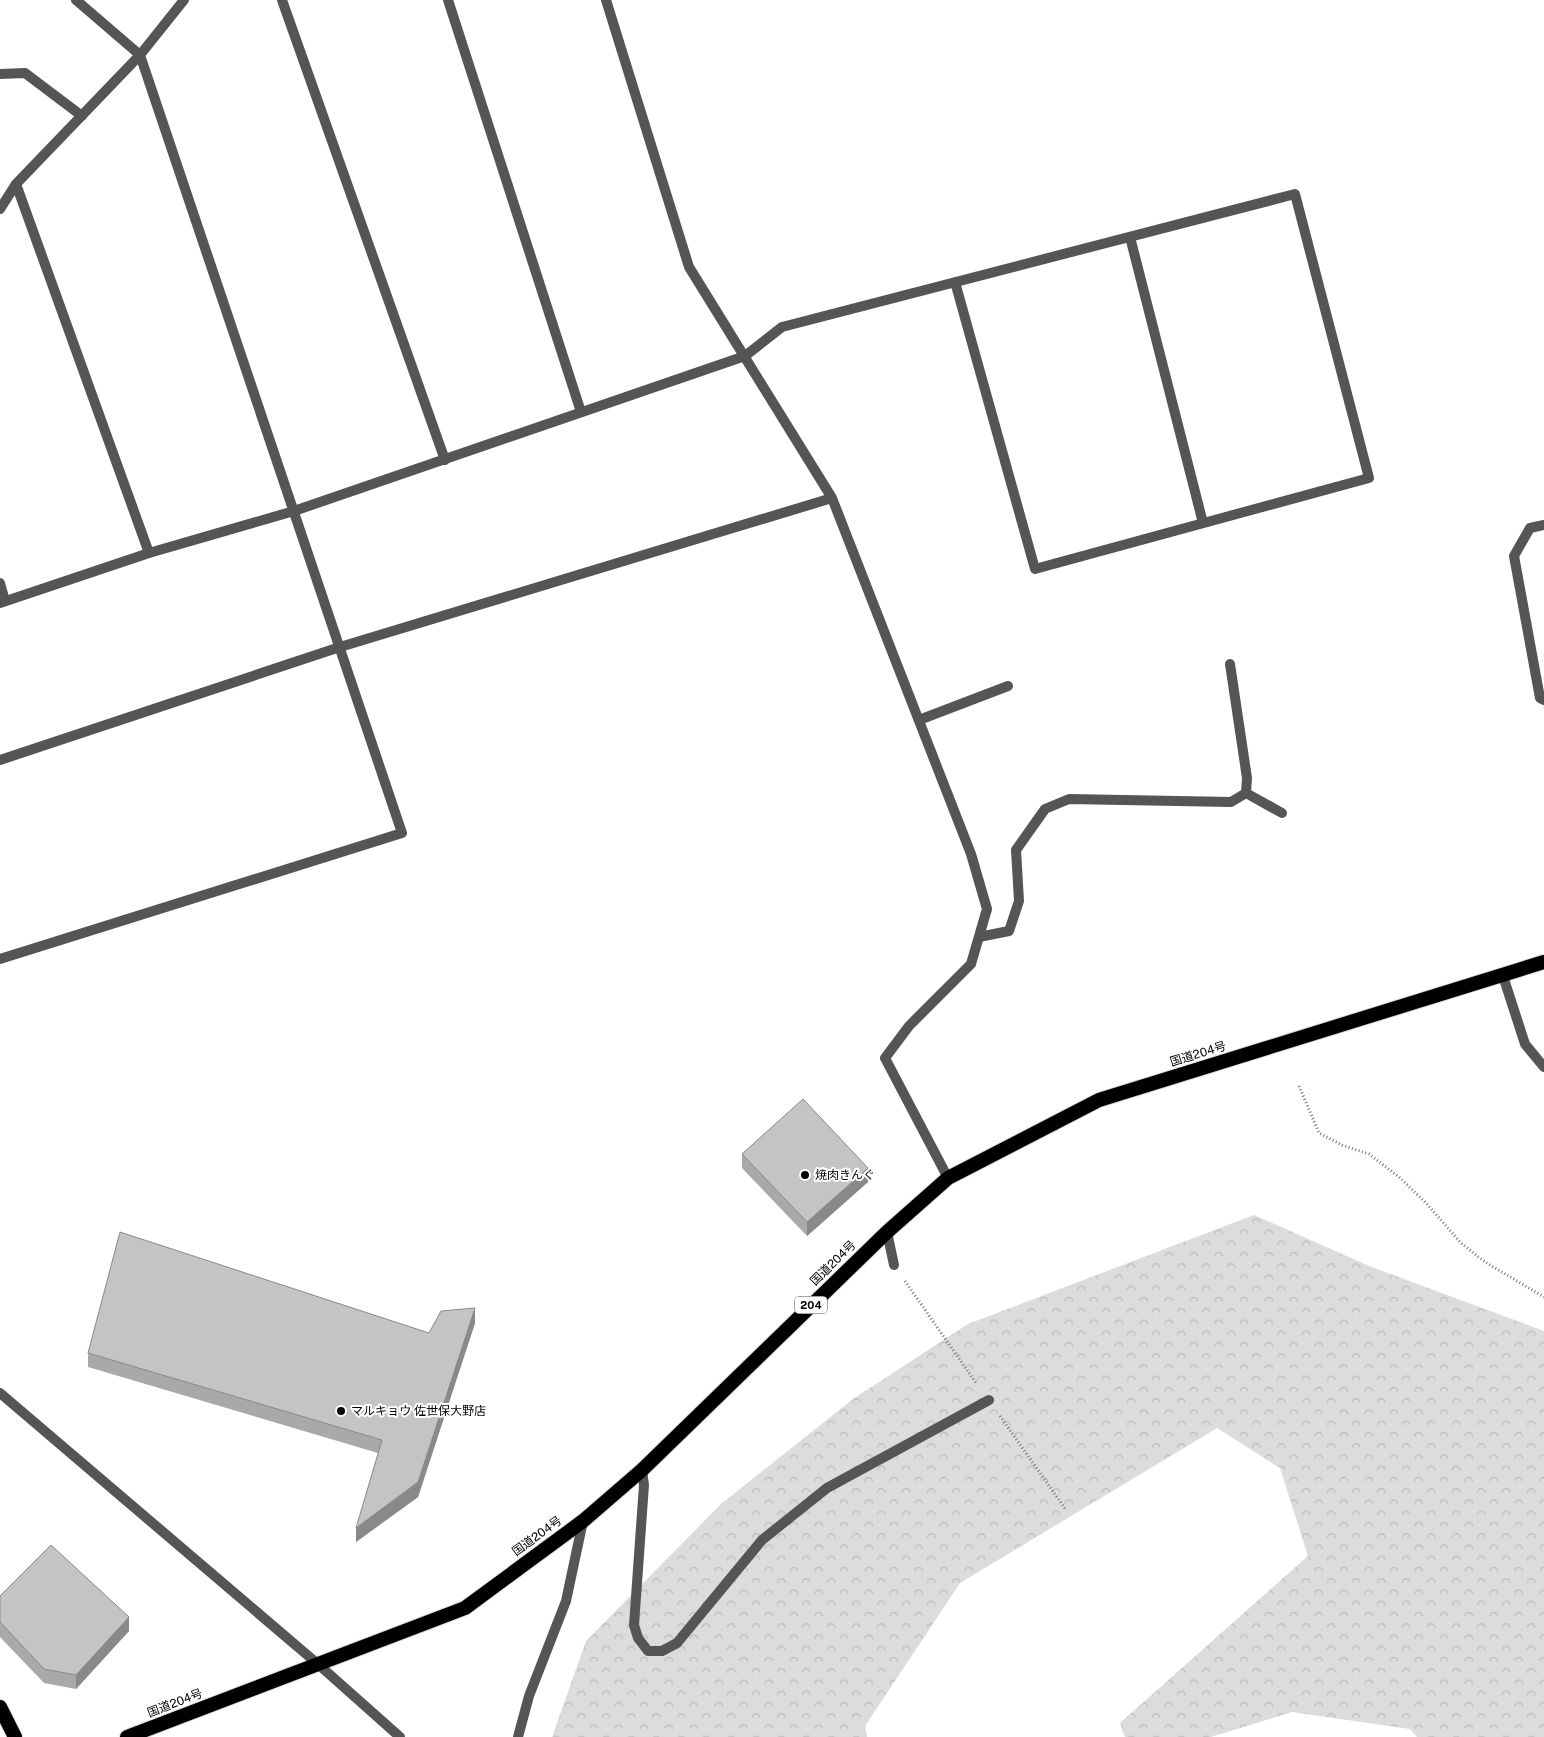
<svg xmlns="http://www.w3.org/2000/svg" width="1544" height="1737" font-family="'Public Sans','Noto Sans JP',sans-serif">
	<defs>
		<pattern id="forest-crowns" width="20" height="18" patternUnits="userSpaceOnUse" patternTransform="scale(1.25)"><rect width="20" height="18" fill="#dcdcdc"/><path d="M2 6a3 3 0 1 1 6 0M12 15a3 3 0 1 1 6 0" fill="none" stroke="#bbb"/></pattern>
	</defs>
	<rect width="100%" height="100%" fill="#fff"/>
	<path fill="url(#forest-crowns)" d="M1254 1215 1369 1266 1544 1331V1737H1417L1410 1729 1292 1712 1211 1737H1125L1120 1723 1308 1556 1280 1468 1217 1428 960 1583 865 1726 867 1737H552L586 1641 721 1504 853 1399 968 1324Z"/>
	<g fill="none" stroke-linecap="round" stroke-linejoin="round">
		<defs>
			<path id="trunk" d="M0 1707 15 1737
				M127 1737 465 1608 583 1521 642 1470 887 1232 948 1178 1099 1100 1544 962"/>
		</defs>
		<use href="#trunk" stroke="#dbdbdb" stroke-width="16"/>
		<path stroke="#777" stroke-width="3" stroke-dasharray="1 2.5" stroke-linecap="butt" d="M1299 1086 1319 1133 1342 1145 1369 1154 1399 1177 1426 1203 1461 1243 1485 1262 1544 1297
			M905 1281 976 1383
			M1000 1416 1066 1510"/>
		<path stroke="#555" stroke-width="10" d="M887 1232 894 1265"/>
		<path stroke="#555" stroke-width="10" d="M282 0 445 460
			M448 0 581 412
			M606 0 689 267 832 498 971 854 987 909 971 964 909 1026 885 1058 948 1178
			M0 74 25 73 82 116
			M16 184 149 553
			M0 209 16 184 140 55 184 0
			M1130 237 1203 523
			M1544 525 1530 528 1514 556 1540 698 1544 700
			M0 583 5 601
			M0 603 149 553 294 511 745 356 782 327 1295 194 1369 478 1035 569 955 282
			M919 720 1008 686
			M0 760 340 647 832 498
			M1246 793 1282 813
			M979 937 1009 931 1019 901 1016 850 1045 809 1069 799 1231 802 1246 793 1247 778 1230 664
			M0 959 402 833 140 55 76 0
			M1503 976 1525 1044 1544 1067
			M0 1393 319 1665 400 1737
			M642 1470 644 1485 634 1625 638 1638 648 1651H662L677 1643 762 1540 827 1488 989 1400"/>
		<path stroke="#555" stroke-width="10" d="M518 1737 529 1696 566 1601 583 1521"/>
		<use href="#trunk" stroke="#000" stroke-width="14"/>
	</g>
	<path fill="#a9a9a9" d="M742 1154 868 1182 807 1236 742 1168Z
		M475 1323 418 1497 356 1542 378 1453 88 1367V1353L429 1333Z
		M0 1596 129 1631 76 1689 44 1683 0 1637Z"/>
	<path fill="#898989" d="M868 1168V1182L807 1236V1222Z
		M475 1308V1323L418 1497 356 1542V1528Z
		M129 1617V1631L76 1689V1675Z"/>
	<path fill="#c4c4c4" stroke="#898989" d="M803 1099 868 1168 807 1222 742 1154Z
		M120 1232 429 1333 441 1311 475 1308 418 1482 356 1528 382 1440 88 1353Z
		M51 1545 129 1617 76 1675 44 1669 0 1622V1596Z"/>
	<g fill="#000" stroke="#fff" stroke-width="2">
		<circle cx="805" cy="1175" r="5"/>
		<circle cx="341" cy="1411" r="5"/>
	</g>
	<g text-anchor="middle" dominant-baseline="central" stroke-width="4" stroke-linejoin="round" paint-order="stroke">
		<rect fill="#fff" stroke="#4c4c4c" stroke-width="1" x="795" y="1296.5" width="32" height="17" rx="4"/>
		<g font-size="11" font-weight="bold" fill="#000">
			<text x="811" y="1305">204</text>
		</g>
		<g font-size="12" fill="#000" stroke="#fff">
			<text transform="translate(1198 1054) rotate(-17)">国道204号</text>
			<text transform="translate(833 1263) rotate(-44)">国道204号</text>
			<text transform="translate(537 1536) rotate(-36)">国道204号</text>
			<text transform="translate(175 1703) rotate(-21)">国道204号</text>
		</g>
		<g font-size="12" fill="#000" stroke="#fff" text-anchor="start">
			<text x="815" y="1175">焼肉きんぐ</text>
			<text x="351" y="1411">マルキョウ 佐世保大野店</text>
		</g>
	</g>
</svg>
